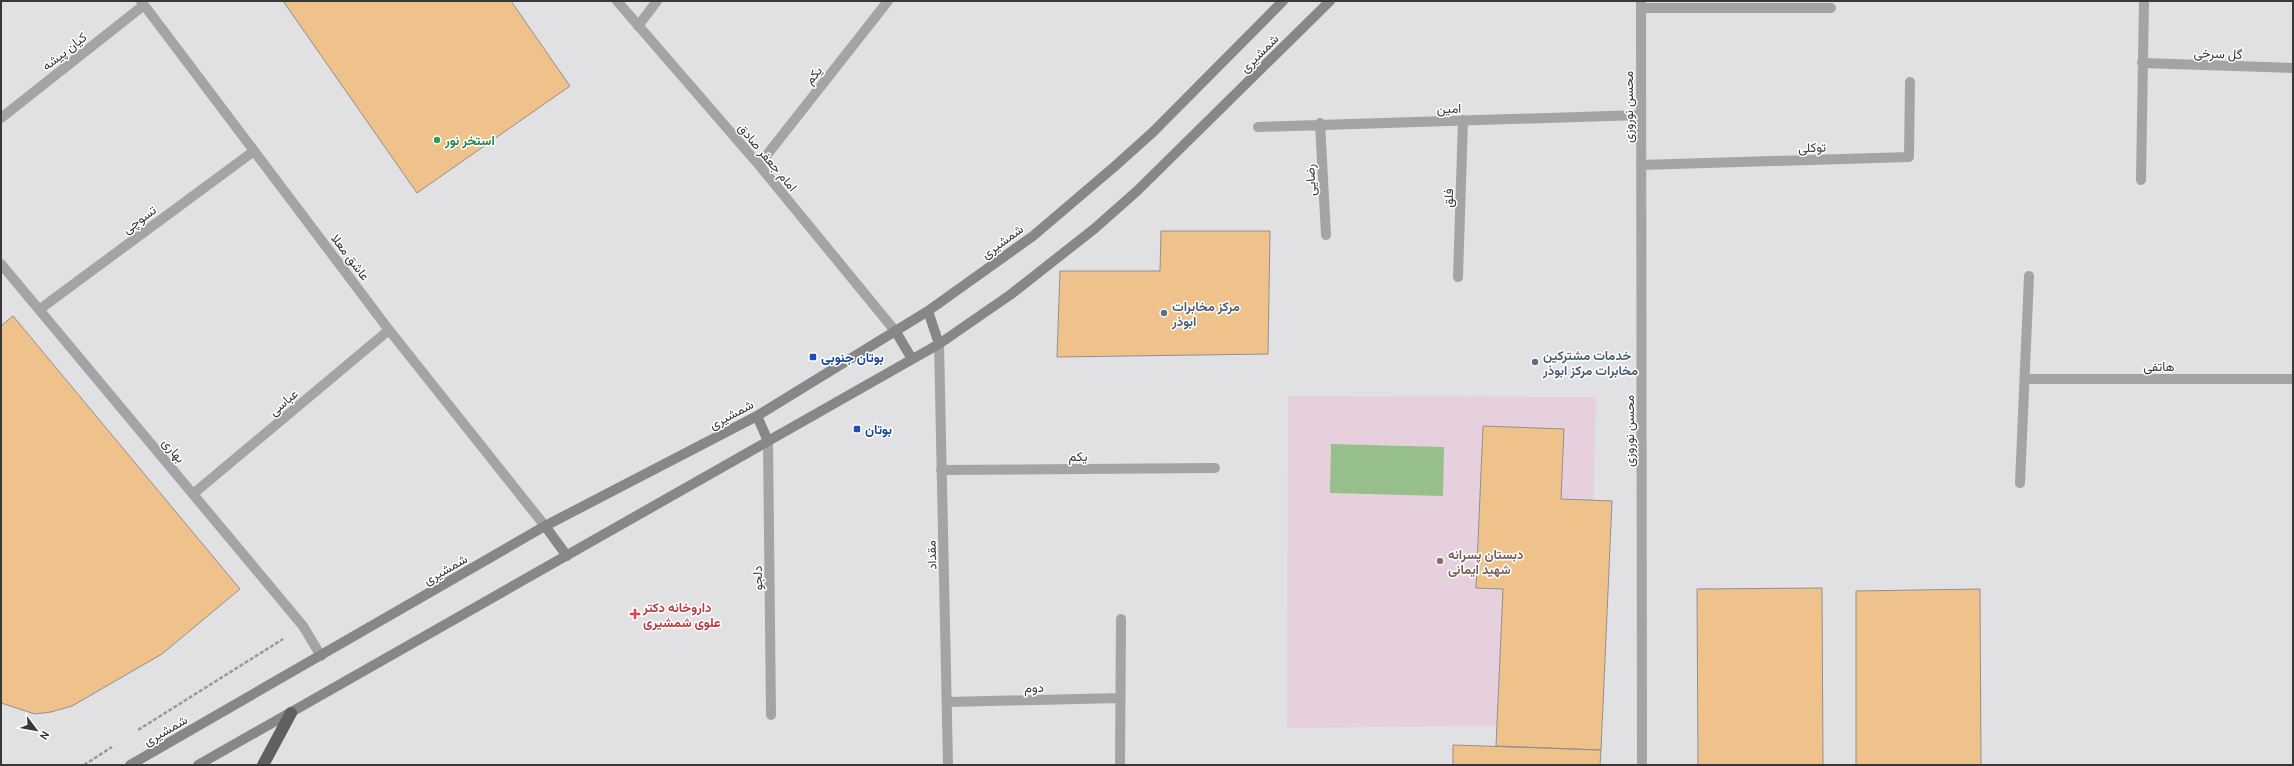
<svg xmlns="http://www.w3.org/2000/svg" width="2294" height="766" font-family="Cabin,Vazirmatn,sans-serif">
	<rect width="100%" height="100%" fill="#e1e1e3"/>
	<path fill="#e7d0dd" d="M1288 396 1596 397 1588 725 1287 728Z"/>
	<path fill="#96bf8b" d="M1331 444 1444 447 1443 496 1330 493Z"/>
	<path fill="#f0c28b" stroke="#91908f" d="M283 1H511L570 86 417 193Z
		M1161 231H1270L1268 354 1057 357 1060 271H1160Z
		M13 316 240 589 162 654 72 706 51 712 35 714 1 703V326Z
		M1483 426 1564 429 1561 499 1612 501 1601 750 1496 746 1503 589 1476 588Z
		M1822 588 1823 765H1698L1697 589Z
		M1980 589 1981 765H1856V591Z
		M1453 745 1601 750 1600 765H1453Z"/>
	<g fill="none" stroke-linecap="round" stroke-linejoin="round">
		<path stroke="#99999a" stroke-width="2.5" stroke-dasharray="4 2" stroke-linecap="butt" d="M138 730 283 639
			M84 765 112 747"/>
		<path stroke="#a5a4a4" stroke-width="10" d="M141 1 389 330 545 526
			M617 1 759 165 896 332
			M1641 1 1642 765
			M1641 8H1831
			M638 26 657 1
			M2142 63 2293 68
			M1 118 144 5
			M1320 123 1326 235
			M1258 127 1641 115
			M759 165 888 1
			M1641 165 1909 157 1910 82
			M2141 180 2144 1
			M1 264 303 626 321 656
			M1458 277 1463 120
			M40 309 254 151
			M939 344 948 765
			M2026 379H2293
			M768 441 771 715
			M941 470 1215 468
			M2020 483 2029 276
			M193 494 389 330
			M948 702 1120 698
			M1120 765 1121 619"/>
		<path stroke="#888686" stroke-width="10" d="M928 311 939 344
			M896 332 912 359
			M757 416 768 441
			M545 526 567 556
			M130 765 545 526 757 416 928 311 1033 236 1114 167 1153 132 1283 1
			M198 765 939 344 1010 295 1094 229 1137 191 1330 1"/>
		<path stroke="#615f5f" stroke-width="12" d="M263 765 291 713"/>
	</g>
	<circle fill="#2e9e5b" stroke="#fff" stroke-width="1.5" cx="437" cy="140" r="4"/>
	<g fill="#5c6f8a" stroke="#fff" stroke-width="1.5">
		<circle cx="1164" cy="313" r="4"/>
		<circle cx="1535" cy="362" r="4"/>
	</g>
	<g fill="#1a4fb4" stroke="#fff" stroke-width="1.5">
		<rect x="809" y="353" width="8" height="8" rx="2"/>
		<rect x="853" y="425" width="8" height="8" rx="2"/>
	</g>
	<circle fill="#8d6e63" stroke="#fff" stroke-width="1.5" cx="1440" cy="561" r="4"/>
	<path fill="#e0444e" stroke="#fff" stroke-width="1.5" d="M633 608h4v4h4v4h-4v4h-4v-4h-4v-4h4z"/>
	<g text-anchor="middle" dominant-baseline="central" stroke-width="3" stroke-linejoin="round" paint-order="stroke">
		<g font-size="13" fill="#383839" stroke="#fff">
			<text transform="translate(64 51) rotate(-38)">کیان پیشه</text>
			<text transform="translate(1259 53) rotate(-45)">شمشیری</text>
			<text transform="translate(2218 53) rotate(2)">گل سرخی</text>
			<text transform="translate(813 75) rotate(-52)">یکم</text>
			<text transform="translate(1628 107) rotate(-90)">محسن نوروزی</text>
			<text transform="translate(1449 108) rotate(-1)">امین</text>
			<text transform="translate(1812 147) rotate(-2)">توکلی</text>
			<text transform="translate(768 157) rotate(50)">امام جعفر صادق</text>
			<text transform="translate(1310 180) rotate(-93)">رضایی</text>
			<text transform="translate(1448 198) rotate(-88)">فلق</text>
			<text transform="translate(139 219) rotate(-36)">تسوچی</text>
			<text transform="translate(1002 241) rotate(-36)">شمشیری</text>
			<text transform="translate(351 257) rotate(53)">عاشق معلا</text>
			<text x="2159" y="366">هاتفی</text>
			<text transform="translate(283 402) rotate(-40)">عباسی</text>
			<text transform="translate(731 414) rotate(-28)">شمشیری</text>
			<text transform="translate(1629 431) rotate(-90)">محسن نوروزی</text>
			<text transform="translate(174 450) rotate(50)">بهاری</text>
			<text x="1078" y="456">یکم</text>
			<text transform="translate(931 555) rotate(-92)">مقداد</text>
			<text transform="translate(445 569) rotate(-30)">شمشیری</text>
			<text transform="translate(757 578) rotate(-91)">دلجو</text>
			<text transform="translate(1034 687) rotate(-1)">دوم</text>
			<text transform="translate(165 730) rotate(-30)">شمشیری</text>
		</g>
		<g font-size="13" font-weight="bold" fill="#27864d" stroke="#fff" text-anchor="start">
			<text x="445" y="140">استخر نور</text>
		</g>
		<g font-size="13" font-weight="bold" fill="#4e5e75" stroke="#fff" text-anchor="start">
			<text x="1172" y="306">مرکز مخابرات<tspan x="1172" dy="15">ابوذر</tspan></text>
			<text x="1543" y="355">خدمات مشترکین<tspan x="1543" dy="15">مخابرات مرکز ابوذر</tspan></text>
		</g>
		<g font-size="13" font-weight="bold" fill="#164399" stroke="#fff" text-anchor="start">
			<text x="821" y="357">بوتان جنوبی</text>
			<text x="865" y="429">بوتان</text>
		</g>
		<g font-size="13" font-weight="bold" fill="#785e54" stroke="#fff" text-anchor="start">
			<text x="1448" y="554">دبستان پسرانه<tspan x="1448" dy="15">شهید ایمانی</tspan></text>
		</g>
		<g font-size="13" font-weight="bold" fill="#be3a42" stroke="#fff" text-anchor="start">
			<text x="643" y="607">داروخانه دکتر<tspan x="643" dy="15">علوی شمشیری</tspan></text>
		</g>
	</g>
	<rect width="2294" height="766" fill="none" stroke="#383839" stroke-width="4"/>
	<g transform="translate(36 730) rotate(122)" stroke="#ffffff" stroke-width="3" paint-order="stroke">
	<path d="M0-3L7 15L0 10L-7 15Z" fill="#383839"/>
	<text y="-6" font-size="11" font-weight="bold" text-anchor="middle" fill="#383839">N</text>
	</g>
</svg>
